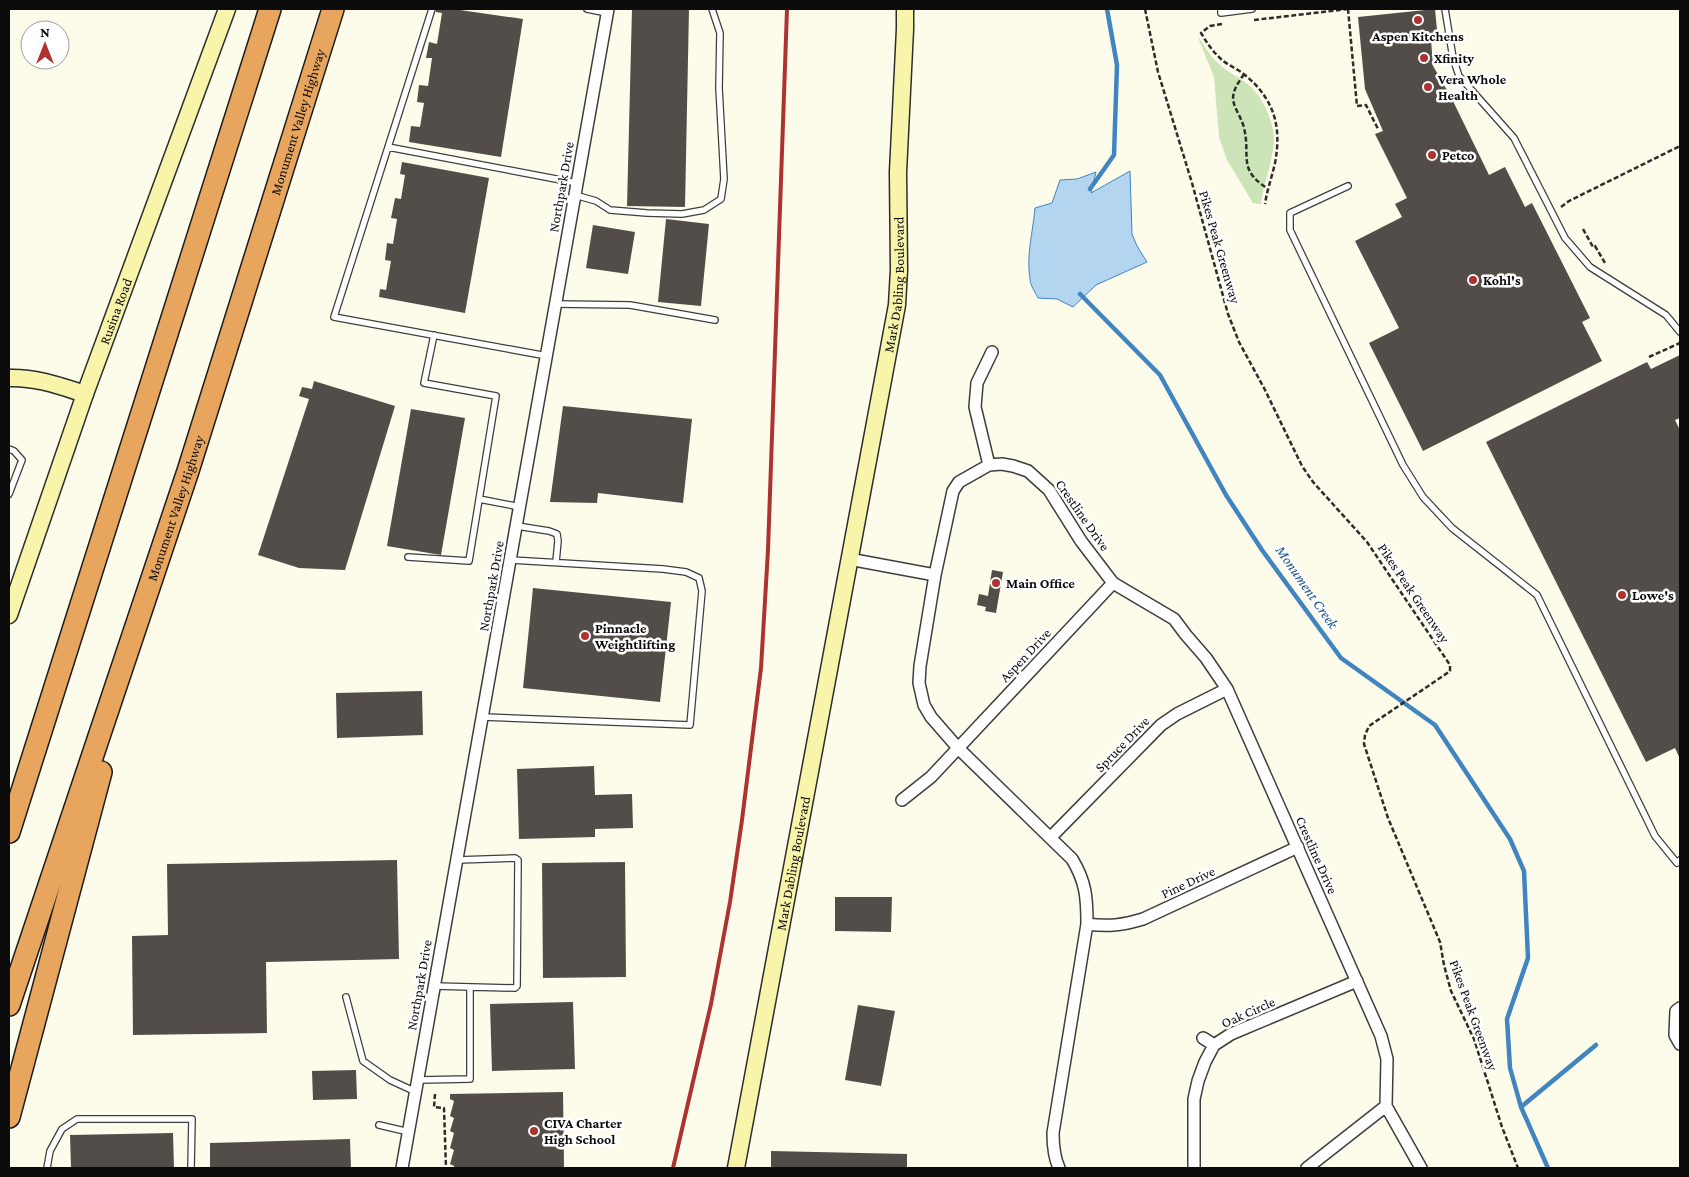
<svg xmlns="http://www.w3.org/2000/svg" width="1689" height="1177" font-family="'Crimson Pro',serif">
	<rect width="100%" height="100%" fill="#fdfbea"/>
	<path fill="#cce4b7" d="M1197 35C1204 45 1209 55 1218 63 1228 73 1242 78 1252 88 1264 100 1274 123 1274 140 1273 162 1263 183 1261 204L1253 203 1227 160 1219 137 1214 77Z"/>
	<path fill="#b3d5f0" stroke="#4185c0" d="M1130 171 1132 234 1137 246 1147 262 1096 285 1073 307 1057 299 1038 298C1035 292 1030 285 1030 279 1026 255 1033 232 1035 208L1052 203 1060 180 1077 179 1096 172 1091 193Z"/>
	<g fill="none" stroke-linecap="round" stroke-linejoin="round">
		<path stroke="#4185c0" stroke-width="4.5" d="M1090 189 1114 155 1117 65 1107 9
			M1080 294 1160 375 1226 495 1262 550 1341 658 1435 725 1510 839 1524 871 1528 958 1507 1019 1510 1068 1521 1107 1548 1168
			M1521 1107 1596 1045"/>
	</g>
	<path fill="#524d48" d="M436 9H453L523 19 501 157 409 142 411 126 420 127 424 103 417 102 419 85 428 86 432 58H426L429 42 437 44 442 13 436 12Z
		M632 9H689L685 207 627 206Z
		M1435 9 1438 40H1431L1433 66 1451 97 1489 175 1505 167 1525 207 1532 203 1590 318 1582 322 1602 361 1423 451 1369 343 1399 328 1355 241 1402 217 1395 204 1407 198 1375 134 1383 131 1365 89 1358 17Z
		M402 162 489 178 465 313 379 297 380 289 386 290 391 261 385 260 387 243 393 244 397 219 391 218 395 198 401 199 405 175 400 174Z
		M666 219 709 224 701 306 658 302Z
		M593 225 635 232 628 274 586 268Z
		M1680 355V418L1675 420 1680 430V759L1675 748 1646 762 1486 442 1647 362 1651 369Z
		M314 381 395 406 345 570 299 568 258 555 309 399 299 396 302 387 312 389Z
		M563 406 692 419 683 503 598 493 597 503 550 502Z
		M411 409 465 418 441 555 387 546Z
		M992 570 1003 572 996 613 985 611 986 607 977 605 979 594 988 596Z
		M533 588 671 602 660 702 523 688Z
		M422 691 423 735 337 738 336 693Z
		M594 766 595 795 632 794 633 828 595 829V837L519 839 517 769Z
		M397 860 399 959 266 962 267 1033 133 1035 132 936 168 935 167 864Z
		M625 862 626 977 543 978 542 863Z
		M835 897H892L891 932 835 931Z
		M573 1002 575 1069 492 1071 490 1004Z
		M858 1005 895 1011 881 1086 845 1080Z
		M356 1070 357 1099 313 1100 312 1071Z
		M563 1092 564 1168H454V1166L450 1164 454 1150 450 1148 454 1133 450 1131 454 1118 450 1116 454 1101 450 1099V1094Z
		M173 1133 174 1168H71L70 1135Z
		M350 1139 351 1168H210V1143Z
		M771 1151 907 1154V1168H771Z"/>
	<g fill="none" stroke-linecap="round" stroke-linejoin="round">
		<defs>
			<path id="lane" d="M432 9 334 317 547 356
				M587 9 607 13
				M1221 9V13L1252 9
				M1445 9 1453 58 1459 76 1514 138 1565 238 1590 267 1666 315 1680 332
				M388 147 577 183
				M1348 186 1290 213V230L1403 465 1423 497 1452 528 1537 595 1655 836 1677 863 1680 860
				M575 195 596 201 610 210 647 213 682 214 704 210 721 199 724 179 719 88 720 33 712 9
				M556 304 630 305 715 320
				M9 449 14 451 22 460 9 494
				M479 499 520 507
				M517 526 549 531 557 534 558 541 556 562
				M408 557 469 561 496 396 424 383 434 335
				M483 717 690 725 702 591 699 578 686 572 663 569 511 560
				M434 986 515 988 517 986 518 860 515 858 457 860
				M346 997 363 1061 390 1080 416 1092
				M418 1080 470 1079V987
				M379 1125 409 1132
				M47 1168 50 1151 62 1129 77 1119H192L191 1168"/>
			<path id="street" d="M989 465 975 407 977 383 992 352
				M849 559 935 575
				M902 800 931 777 1113 583
				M1051 837 1161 725 1177 714 1227 689
				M1087 924C1109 927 1123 925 1143 919L1298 847
				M1680 1008 1676 1011 1675 1035 1680 1044
				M1203 1038 1214 1045
				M1386 1106 1421 1168
				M402 1168 608 9
				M1059 1168C1054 1157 1053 1146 1053 1133L1087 924C1087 898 1086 882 1072 859L958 748 931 717 924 705 919 683 920 666 935 575 953 491 959 482 989 465 1002 464 1013 466 1028 471 1049 490 1081 541 1113 583 1174 619 1186 635 1206 658 1227 689 1381 1036 1387 1059 1386 1106
				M1194 1168V1099L1198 1081 1205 1062 1214 1045 1231 1034 1357 981
				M1307 1168 1386 1106"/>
			<g id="secondary">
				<path d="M9 378C35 377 60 386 85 394"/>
				<path id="s1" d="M9 615 85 394 227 9"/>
				<path id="s2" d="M736 1168 897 305 899 270 898 172 905 29V9"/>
			</g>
			<g id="highway">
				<path d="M9 832 270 9"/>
				<path id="s3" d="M9 1005 188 471 333 9"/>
				<path d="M9 1117 101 772"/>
			</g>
		</defs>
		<use href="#lane" stroke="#3e3e3e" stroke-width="8"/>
		<use href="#street" stroke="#3e3e3e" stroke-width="14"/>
		<use href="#secondary" stroke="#2d2d2d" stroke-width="19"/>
		<use href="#highway" stroke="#1c1c1c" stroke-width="24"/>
		<path stroke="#2d2d2d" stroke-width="2.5" stroke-dasharray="5 2.5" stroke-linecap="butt" d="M1145 9 1158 72 1192 183 1228 314 1239 342 1264 388 1302 466 1313 482 1367 542 1450 665V671L1443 676 1369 726 1365 735 1364 744 1388 818 1440 942 1444 965 1451 991 1474 1039 1502 1127 1518 1168
			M1348 9 1357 106 1366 105 1378 129
			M1254 20 1348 9
			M1222 24 1210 26 1201 33C1207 43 1213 52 1222 60 1229 66 1238 69 1245 75 1274 99 1282 126 1275 163 1272 177 1267 190 1265 204
			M1244 74C1239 82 1233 89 1233 99 1234 109 1242 118 1244 128 1251 156 1237 169 1267 188
			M1561 207 1569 201 1680 146
			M1583 229 1593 247 1595 246 1605 263
			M1649 357 1680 343
			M435 1094 434 1107 444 1108 446 1168"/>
		<use href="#lane" stroke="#fff" stroke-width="5.5"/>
		<use href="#street" stroke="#fff" stroke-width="11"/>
		<use href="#secondary" stroke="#f8f4aa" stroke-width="16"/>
		<use href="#highway" stroke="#e7a55e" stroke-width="21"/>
		<path stroke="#ad3230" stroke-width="4" d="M673 1168 711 1004 730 902 742 820 761 668 768 550 787 9"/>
	</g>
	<g fill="#ad3230" stroke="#fff" stroke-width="2">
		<circle cx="1418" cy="20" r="5"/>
		<circle cx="1424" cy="58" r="5"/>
		<circle cx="1428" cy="87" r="5"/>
		<circle cx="1432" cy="155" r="5"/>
		<circle cx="1473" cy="280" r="5"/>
		<circle cx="996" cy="583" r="5"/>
		<circle cx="1622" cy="595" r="5"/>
		<circle cx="585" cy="636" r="5"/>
		<circle cx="534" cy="1131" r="5"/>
	</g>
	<g text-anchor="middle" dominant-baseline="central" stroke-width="5" stroke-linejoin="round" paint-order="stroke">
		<g font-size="14" font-weight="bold" fill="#0b0b0b" stroke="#fff" text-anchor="start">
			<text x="1418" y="36" text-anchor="middle">Aspen Kitchens</text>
			<text x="1434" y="58">Xfinity</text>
			<text x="1438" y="79">Vera Whole<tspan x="1438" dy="16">Health</tspan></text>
			<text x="1442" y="155">Petco</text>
			<text x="1483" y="280">Kohl's</text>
			<text x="1006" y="583">Main Office</text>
			<text x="1632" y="595">Lowe's</text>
			<text x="595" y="628">Pinnacle<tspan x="595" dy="16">Weightlifting</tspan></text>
			<text x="544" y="1123">CIVA Charter<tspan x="544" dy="16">High School</tspan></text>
		</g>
		<g font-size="14" fill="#0b0b0b" stroke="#fff">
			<text stroke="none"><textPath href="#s3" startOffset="929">Monument Valley Highway</textPath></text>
			<text transform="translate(561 187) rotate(-80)">Northpark Drive</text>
			<text transform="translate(1220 247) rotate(74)">Pikes Peak Greenway</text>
			<text stroke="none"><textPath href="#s2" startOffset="898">Mark Dabling Boulevard</textPath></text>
			<text stroke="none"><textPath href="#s1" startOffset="322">Rusina Road</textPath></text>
			<text stroke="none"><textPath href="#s3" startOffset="524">Monument Valley Highway</textPath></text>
			<text transform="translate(1083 515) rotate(55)">Crestline Drive</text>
			<text transform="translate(491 586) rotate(-80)">Northpark Drive</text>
			<text transform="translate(1414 593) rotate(56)">Pikes Peak Greenway</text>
			<text transform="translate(1025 655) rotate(-47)">Aspen Drive</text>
			<text transform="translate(1122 744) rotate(-46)">Spruce Drive</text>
			<text transform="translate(1317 855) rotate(66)">Crestline Drive</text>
			<text stroke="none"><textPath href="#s2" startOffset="310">Mark Dabling Boulevard</textPath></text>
			<text transform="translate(1188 882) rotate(-25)">Pine Drive</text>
			<text transform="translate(419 985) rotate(-80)">Northpark Drive</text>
			<text transform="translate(1248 1012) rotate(-24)">Oak Circle</text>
			<text transform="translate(1474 1015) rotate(70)">Pikes Peak Greenway</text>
		</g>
		<g font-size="15" font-style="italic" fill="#205890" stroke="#fff">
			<text transform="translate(1307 587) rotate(55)">Monument Creek</text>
		</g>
	</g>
	<rect width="1689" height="1177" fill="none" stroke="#0b0b0b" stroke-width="20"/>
	<g transform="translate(45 45)"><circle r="24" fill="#ffffff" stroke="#9d9d9d"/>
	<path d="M0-4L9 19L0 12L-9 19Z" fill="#ad3230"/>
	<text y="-8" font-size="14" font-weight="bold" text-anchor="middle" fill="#0b0b0b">N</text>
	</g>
</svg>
